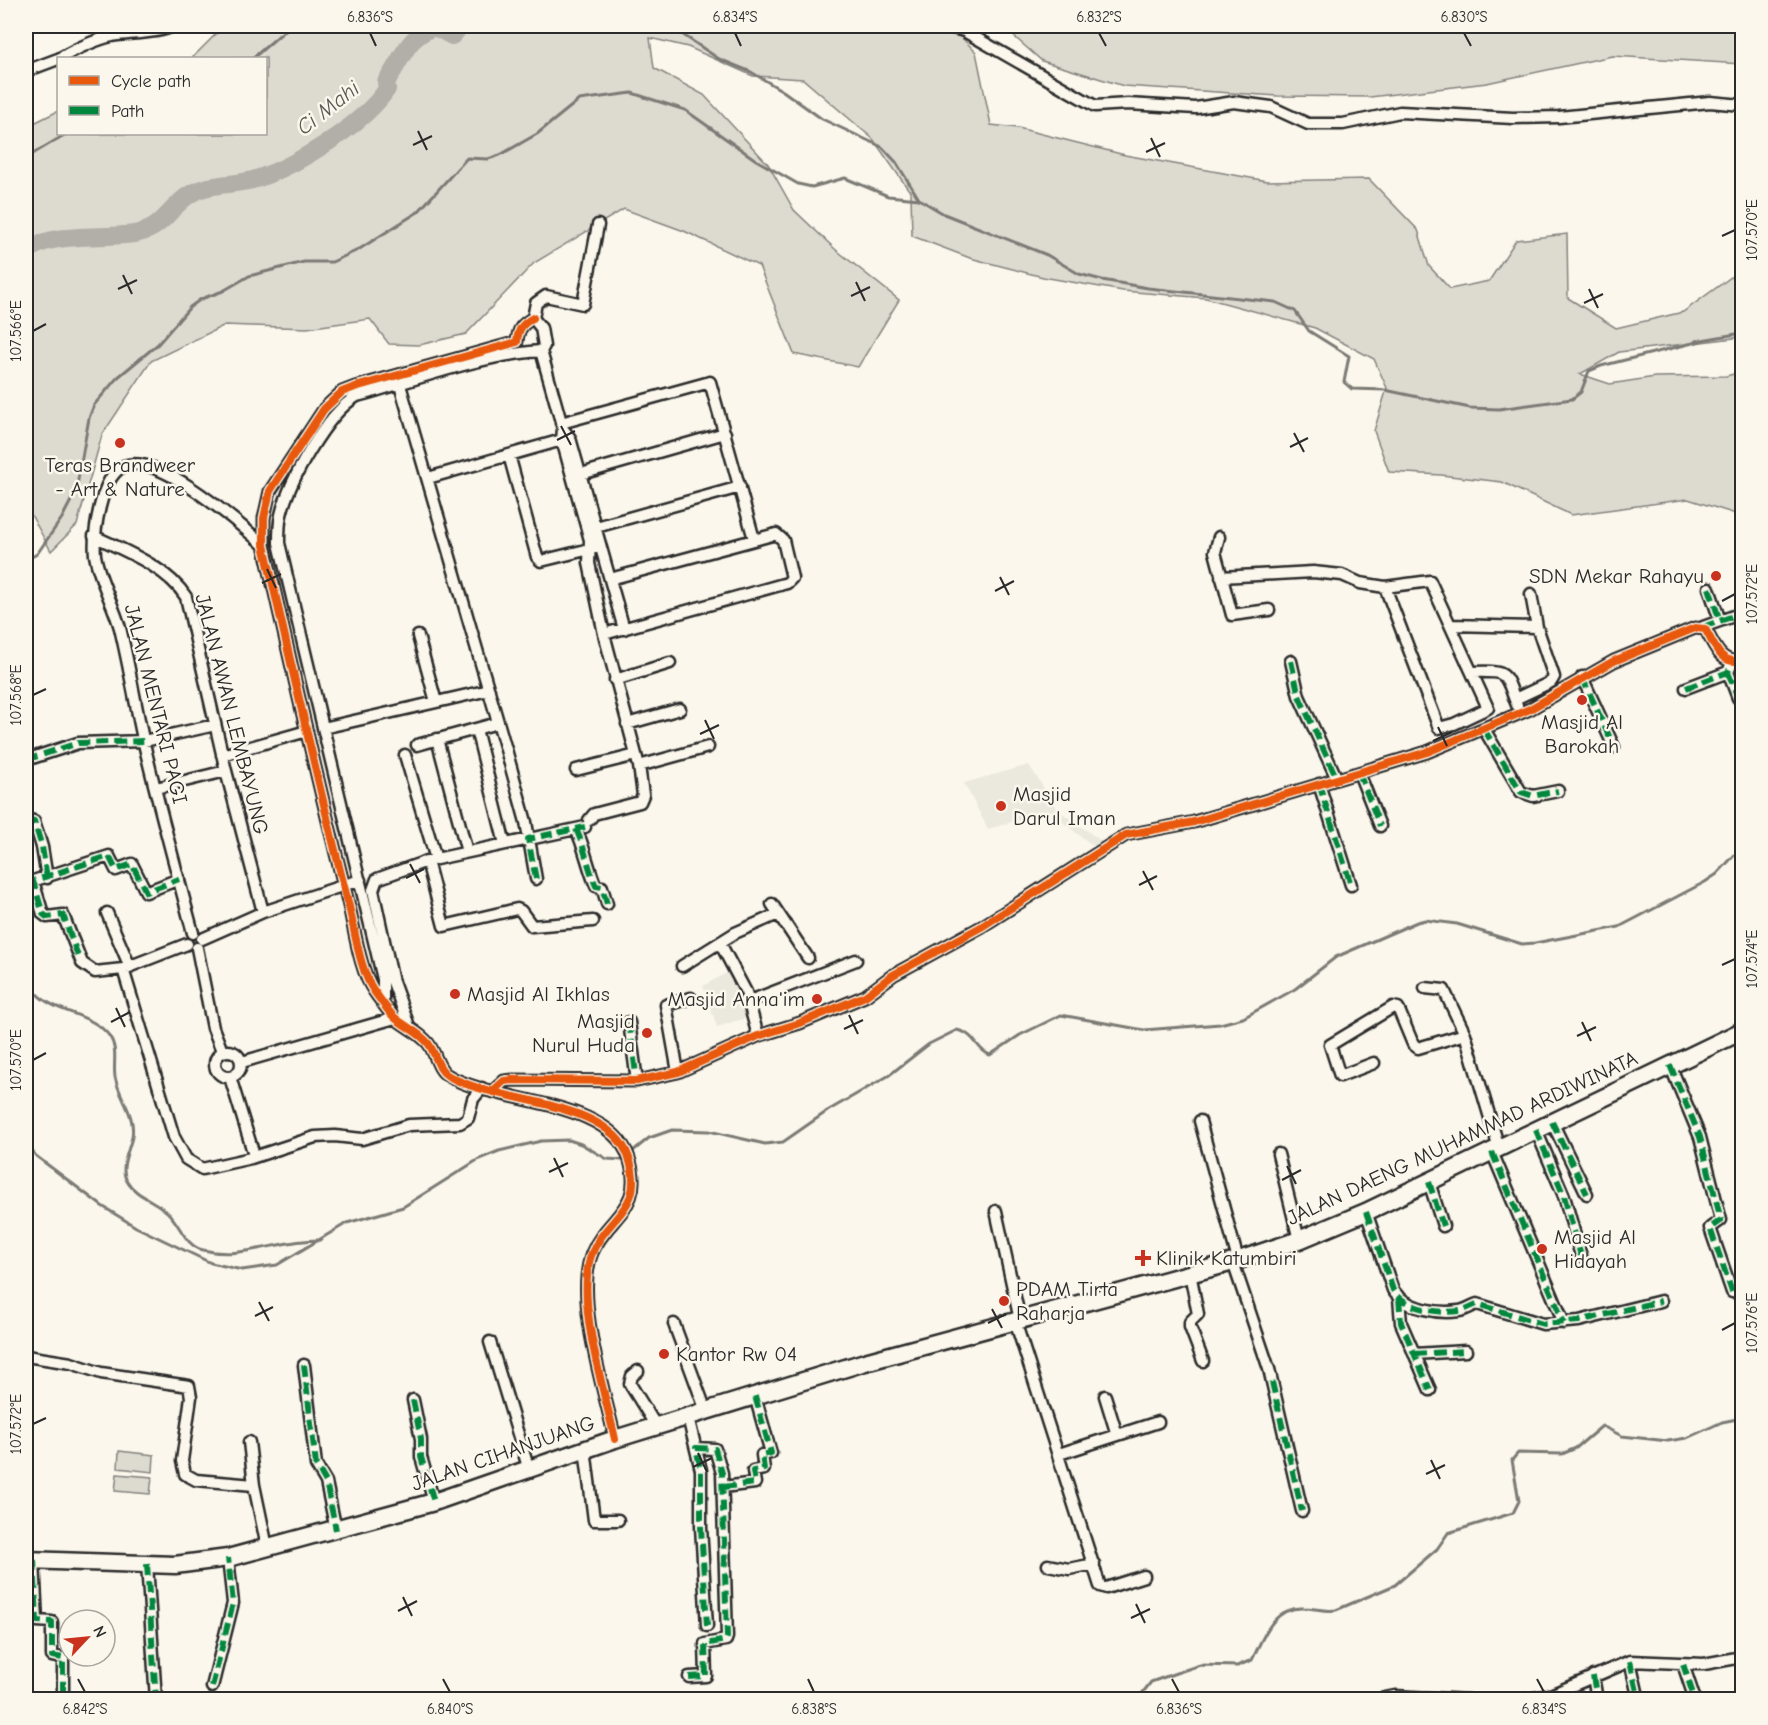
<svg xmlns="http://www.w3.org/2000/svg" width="1768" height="1725" font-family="'Comic Neue',sans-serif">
	<rect width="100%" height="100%" fill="#fbf7ec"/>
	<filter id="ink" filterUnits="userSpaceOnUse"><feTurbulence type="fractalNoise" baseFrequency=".0167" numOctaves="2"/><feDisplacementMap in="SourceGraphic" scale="12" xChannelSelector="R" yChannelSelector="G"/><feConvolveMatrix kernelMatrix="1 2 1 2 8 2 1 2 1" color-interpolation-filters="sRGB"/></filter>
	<g filter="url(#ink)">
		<path fill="#ebe8de" d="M1029 765 1058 810 1104 843 1096 848 1048 811 988 829 964 783Z
			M732 970 743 993 738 996 746 1018 717 1027 703 986Z"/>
		<path fill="#dddad0" stroke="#84827e" stroke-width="1.5" d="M224 26H950L976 52 991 125 1018 128 1125 155 1267 181 1369 179 1418 230 1429 266 1450 289 1489 281 1516 240 1567 234 1568 298 1616 328 1683 312 1742 269V337L1619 352 1580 374 1610 384 1655 377 1726 376 1742 372V516L1688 499 1571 515 1502 482 1441 475 1389 472 1374 431 1387 388 1374 359 1315 328 1206 298 1123 291 1043 277 970 258 912 236 911 193 873 139 803 79 753 76 688 47 650 38 654 68 704 95 768 164 794 210 835 249 899 300 858 367 794 354 759 266 684 231 624 209 534 263 466 334 419 345 389 344 370 319 307 328 225 325 151 361 102 435 77 525 51 551 30 513H26V127L58 111V134H266V58H192Z
			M1002 26H1742V64L1612 56 1487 83 1370 97 1278 96 1124 86 1042 61Z
			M119 1451 154 1455 153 1472 118 1468Z
			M117 1474 152 1477 150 1494 115 1491Z"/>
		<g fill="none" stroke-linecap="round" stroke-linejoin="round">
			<path stroke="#7b7a75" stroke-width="3" d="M447 26 456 34
				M670 26 719 59 751 72 783 91 822 119 882 147 896 162 919 199 944 214 1047 255 1079 274 1102 280 1148 288 1275 302 1295 311 1309 331 1349 356 1344 382 1352 389 1385 390 1470 408 1499 409 1572 399 1581 392 1589 371 1601 366 1701 341H1696L1742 333
				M253 58 290 26
				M26 158 66 134
				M26 560 37 554 62 518 76 491 89 418 94 405 117 378 158 344 190 307 201 299 223 291 249 276 304 262H332L358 250 418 212 467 158 488 159 500 155 537 134 579 100 632 93 685 110 756 160 798 184 812 187 845 178 888 196 919 199
				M26 973C29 979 31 988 36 993 54 1013 95 1014 110 1037 118 1049 113 1064 115 1077 119 1098 136 1114 132 1137 129 1151 119 1168 127 1181 136 1197 158 1201 170 1215 181 1227 186 1246 203 1250 243 1260 280 1239 320 1240
				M26 1144 36 1156 102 1206 136 1227 211 1263 242 1270 277 1265 347 1223 403 1207 479 1159 499 1151 541 1141 569 1140 581 1144 607 1159 622 1160 649 1138 672 1130 709 1131 765 1144 783 1142 829 1110 888 1076 929 1044 957 1030C976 1034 976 1050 990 1055L1020 1035 1061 1015 1144 1030 1220 1024 1243 1018 1295 989 1336 957 1417 922 1425 920 1457 924 1522 944 1535 943 1619 927 1705 882 1717 874 1742 847
				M1137 1700 1151 1682 1176 1673 1200 1665 1237 1666 1252 1660C1263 1638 1273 1606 1304 1608 1315 1608 1325 1612 1336 1610L1395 1585 1437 1549 1448 1533 1513 1513 1519 1501 1512 1460 1518 1453 1562 1454 1576 1448 1602 1426 1622 1436 1668 1441 1687 1438 1722 1422 1742 1418"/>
			<path stroke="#b1afa7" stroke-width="18" d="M26 253C44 230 111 240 139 233 163 228 171 206 189 195 209 182 235 186 256 179 296 166 364 124 387 89L386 82C402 60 407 35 435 27L452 36 461 26"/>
			<defs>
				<path id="street" d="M946 26 964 31 1095 106 1128 104 1196 108 1234 102 1271 107 1308 124H1343L1400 112 1513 118 1559 117 1710 102 1742 105
					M60 58C76 49 94 40 112 36 127 33 162 33 172 26
					M26 71 58 59
					M533 318C522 324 518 329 517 342L355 387 342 392 324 409 270 491 264 518V545C291 663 317 781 347 898 354 924 359 970 374 991 380 999 387 1010 394 1017 405 1027 418 1031 428 1043 436 1053 437 1069 447 1075 494 1104 609 1098 629 1158 646 1209 607 1216 592 1253 574 1298 605 1392 615 1439
					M541 351 563 429 562 440 590 540 589 563 604 634 639 766 643 795 640 802 594 814 589 820
					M398 378 507 753 526 822 536 879
					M561 423 710 382 754 539
					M563 429 570 438 624 629
					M509 455 537 557 541 561 598 547
					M581 474 725 433
					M428 478 562 440
					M596 527 740 487
					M94 536C125 551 167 567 186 597L226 771 263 912
					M1219 537 1215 552 1232 615 1269 610
					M1221 577 1313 572 1342 575 1360 583 1385 587 1430 581 1488 708 1454 724 1439 728 1385 587
					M1709 588 1720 621
					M1451 625 1537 627
					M1703 627 1742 613
					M604 634 787 583 792 578 783 540 776 534 610 579
					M418 636 436 702
					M1291 661 1299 696 1337 779
					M1473 672C1509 671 1504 672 1517 705
					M1728 672 1738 698
					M1582 677 1614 747
					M615 680 670 663
					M1686 688 1728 672 1732 663
					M1515 699 1551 682 1554 677 1537 627 1531 594
					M627 724 680 709
					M323 728 489 690
					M476 729 505 844
					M1484 729 1521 792 1533 796 1558 791
					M437 739 467 852
					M417 745 494 724
					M222 755 307 731
					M405 755 436 859
					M26 760 78 743 144 741 215 725
					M639 766 708 747
					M576 770 636 755
					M1359 773 1380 826
					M1319 784 1351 885
					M156 788 226 771
					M26 819 34 821 42 847 47 878
					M576 829C585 848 588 868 596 886L602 887 607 904
					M427 861 444 926 517 909 521 911 532 926 593 921
					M179 879 146 892 132 864 116 870 109 856 33 881 43 914 47 917 63 915 82 963 95 972 123 969 187 944
					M772 904 808 958
					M107 913 130 967
					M193 933C176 869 158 804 143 739 135 702 129 665 120 628 113 603 99 580 95 555 93 533 101 478 122 467 156 449 238 523 264 545
					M202 939 263 912 360 880
					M720 943 746 992 758 1036
					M197 948 213 1028 222 1051
					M682 966 735 933 778 914
					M123 969 174 1137 186 1159 202 1169 251 1158 315 1137 335 1136 362 1139 409 1125 460 1123 468 1118 473 1099 482 1088
					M1425 988 1444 990 1465 1034 1499 1148
					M750 1001 856 960
					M383 1003V979L279 543C279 533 279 524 281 515 289 481 327 413 357 396 416 380 480 355 541 351L544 346 541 328 533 318 536 303 546 296 583 304 598 225
					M629 1022 637 1081
					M409 1026 393 982 373 890 377 879 427 861 585 827
					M215 1064a13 13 0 1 1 26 0a13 13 0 1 1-26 0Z
					M242 1062 395 1018
					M1374 1063 1340 1076 1330 1045 1393 1007 1398 1008 1413 1044 1418 1048 1465 1034
					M1670 1065 1700 1137 1721 1220 1710 1228 1732 1292
					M678 1072 666 1005 691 998
					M230 1077 254 1155
					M493 1091 504 1081 513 1080 637 1081 678 1072 758 1036 800 1023 865 996 893 975 981 927 1126 835 1194 822 1427 752 1530 709 1614 661 1695 628 1705 629C1715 645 1720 666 1742 660
					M1200 1121 1238 1260
					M1552 1122 1587 1194
					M1536 1130 1564 1196 1581 1256
					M1492 1152 1564 1323
					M1278 1154 1299 1240
					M1429 1182 1443 1226
					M996 1211 1020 1320
					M1366 1212 1393 1290C1405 1309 1438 1314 1459 1311 1466 1310 1471 1306 1477 1304L1543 1324 1579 1321 1661 1301
					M1233 1262 1269 1369 1302 1511
					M1190 1273 1198 1314 1190 1322V1327L1203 1361
					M1399 1298 1401 1323 1430 1390
					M1015 1321 1100 1586 1106 1588 1144 1576
					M674 1324 706 1411
					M490 1342 529 1470
					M1414 1354 1466 1351
					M26 1356 71 1363 101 1373 189 1386 191 1397 182 1461 185 1474 196 1480 254 1485
					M304 1365 316 1465 326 1482 336 1530
					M638 1371 632 1376 630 1384 656 1426
					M1105 1396 1117 1435
					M413 1400 421 1439V1457L434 1502
					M688 1417 701 1470V1527L707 1626
					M249 1442 254 1485 267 1547
					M585 1449 594 1520H618
					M1059 1454 1158 1422
					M723 1487 755 1483 753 1471 764 1469 762 1455 771 1453 755 1396
					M34 1560 37 1621 52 1622V1656L63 1658V1700
					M147 1564 156 1700
					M1048 1565 1069 1569 1094 1564
					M1630 1661 1639 1700
					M1683 1664 1695 1700
					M1593 1676 1597 1700
					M689 1677 706 1676 705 1644 726 1640 727 1637 722 1473 715 1449 696 1448
					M212 1687 233 1603 228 1558
					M1375 1700 1395 1696 1469 1700
					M1523 1700 1553 1694 1630 1661 1704 1664 1742 1657"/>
				<path id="secondary" d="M26 1560 175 1565 228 1558 434 1502 615 1439 865 1362 1233 1262 1299 1240 1366 1212 1742 1031"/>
			</defs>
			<use href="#street" stroke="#2b2b2b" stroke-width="15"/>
			<use href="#secondary" stroke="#2b2b2b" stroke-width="21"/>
			<use href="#street" stroke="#fbf7ec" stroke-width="10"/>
			<use href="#secondary" stroke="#fbf7ec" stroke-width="16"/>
			<path stroke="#00873e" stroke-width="6" stroke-dasharray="12 6" stroke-linecap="butt" d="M1709 588 1720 621
				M1703 627 1742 613
				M1291 661 1299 696 1337 779
				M1728 672 1738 698
				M1582 677 1614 747
				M1686 688 1728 672 1732 663
				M1484 729 1521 792 1533 796 1558 791
				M26 760 78 743 144 741
				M1359 773 1380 826
				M1319 784 1351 885
				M26 819 34 821 42 847 47 878
				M576 829C585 848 588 868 596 886L602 887 607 904
				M536 879 528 839 585 827
				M78 956 63 915 47 917 43 914 33 881 109 856 116 870 132 864 146 892 179 879
				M629 1022 637 1081
				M1670 1065 1700 1137 1721 1220 1710 1228 1732 1292
				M1552 1122 1587 1194
				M1536 1130 1564 1196 1581 1256
				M1492 1152 1564 1323
				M1429 1182 1443 1226
				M1366 1212 1393 1290C1405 1309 1438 1314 1459 1311 1466 1310 1471 1306 1477 1304L1543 1324 1579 1321 1661 1301
				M1399 1298 1401 1323 1430 1390
				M1414 1354 1466 1351
				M304 1365 316 1465 326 1482 336 1530
				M1272 1382 1302 1511
				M413 1400 421 1439V1457L434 1502
				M723 1487 755 1483 753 1471 764 1469 762 1455 771 1453 755 1396
				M34 1560 37 1621 52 1622V1656L63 1658V1700
				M147 1564 156 1700
				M1630 1661 1639 1700
				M1683 1664 1695 1700
				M1593 1676 1597 1700
				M689 1677 706 1676 705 1644 726 1640 727 1637 722 1473 715 1449 696 1448 701 1470V1527L707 1626
				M212 1687 233 1603 228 1558
				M1532 1698V1700"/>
			<defs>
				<path id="cycleway" d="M533 318C522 324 518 329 517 342L355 387 342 392 324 409 270 491 264 518V545C291 663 317 781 347 898 354 924 359 970 374 991 380 999 387 1010 394 1017 405 1027 418 1031 428 1043 436 1053 437 1069 447 1075 494 1104 609 1098 629 1158 646 1209 607 1216 592 1253 574 1298 605 1392 615 1439
					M493 1091 504 1081 513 1080 637 1081 678 1072 758 1036 800 1023 865 996 893 975 981 927 1126 835 1194 822 1427 752 1530 709 1614 661 1695 628 1705 629C1715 645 1720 666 1742 660"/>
			</defs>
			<use href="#cycleway" stroke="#fbf7ec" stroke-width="11"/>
			<use href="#cycleway" stroke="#e8590c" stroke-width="8"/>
		</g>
	</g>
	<path fill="none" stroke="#2b2b2b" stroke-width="2" d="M370 33 376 46M735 33 741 46M1099 33 1106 46M1464 33 1471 46M418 131 427 150M1151 138 1160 157M413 145 432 136M1146 152 1165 143M1722 236 1735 230M123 275 132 294M856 282 865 301M118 289 137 280M1589 289 1598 308M851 296 870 287M1584 303 1603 294M33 331 46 324M561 426 571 445M1294 433 1304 452M557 440 575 431M1290 447 1308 438M267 569 276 588M1000 577 1009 595M262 583 281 574M995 591 1014 581M1722 601 1735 594M33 695 46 689M705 720 714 739M1438 727 1447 746M700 734 719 725M1433 741 1452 732M410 864 420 883M1143 871 1153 890M406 878 424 869M1139 885 1157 876M1722 965 1735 959M116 1008 125 1027M849 1015 858 1034M111 1022 130 1012M1582 1022 1591 1041M844 1029 863 1020M1577 1036 1596 1027M33 1060 46 1053M554 1158 563 1177M1287 1166 1296 1184M549 1172 568 1163M1282 1180 1301 1170M259 1302 269 1321M992 1309 1002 1328M255 1316 273 1307M988 1323 1006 1314M1722 1330 1735 1323M33 1424 46 1418M698 1453 707 1472M1431 1460 1440 1479M693 1467 712 1458M1426 1474 1445 1465M403 1597 412 1616M1136 1604 1145 1623M398 1611 417 1601M1131 1618 1150 1609M78 1679 85 1692M443 1679 450 1692M808 1679 814 1692M1172 1679 1179 1692M1537 1679 1544 1692"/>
	<g fill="#c8321e" stroke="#fbf7ec" stroke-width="2">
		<circle cx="120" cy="443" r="6"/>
		<circle cx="1716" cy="576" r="6"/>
		<circle cx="1582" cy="700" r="6"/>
		<circle cx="1001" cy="806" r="6"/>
		<circle cx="455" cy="994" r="6"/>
		<circle cx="817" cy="999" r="6"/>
		<circle cx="647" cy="1033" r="6"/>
		<circle cx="1542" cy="1249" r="6"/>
		<path d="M1140 1249h6v6h6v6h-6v6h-6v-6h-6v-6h6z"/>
		<circle cx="1004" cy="1301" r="6"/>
		<circle cx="664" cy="1354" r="6"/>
	</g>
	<g text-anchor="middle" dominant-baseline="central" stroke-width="5" stroke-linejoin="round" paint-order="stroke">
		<g font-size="21" fill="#2b2b2b" stroke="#fbf7ec" text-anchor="start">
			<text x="120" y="465" text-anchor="middle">Teras Brandweer<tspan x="120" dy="24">- Art &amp; Nature</tspan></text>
			<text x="1704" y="576" text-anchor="end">SDN Mekar Rahayu</text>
			<text x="1582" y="722" text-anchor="middle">Masjid Al<tspan x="1582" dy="24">Barokah</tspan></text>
			<text x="1013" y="794">Masjid<tspan x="1013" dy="24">Darul Iman</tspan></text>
			<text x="467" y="994">Masjid Al Ikhlas</text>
			<text x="805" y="999" text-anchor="end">Masjid Anna'im</text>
			<text x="635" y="1021" text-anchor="end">Masjid<tspan x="635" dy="24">Nurul Huda</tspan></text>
			<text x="1554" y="1237">Masjid Al<tspan x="1554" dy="24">Hidayah</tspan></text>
			<text x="1156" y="1258">Klinik Katumbiri</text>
			<text x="1016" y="1289">PDAM Tirta<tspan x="1016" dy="24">Raharja</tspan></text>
			<text x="676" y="1354">Kantor Rw 04</text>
		</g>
		<g font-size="21" fill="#2b2b2b" stroke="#fbf7ec">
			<text transform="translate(156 704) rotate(76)">JALAN MENTARI PAGI</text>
			<text transform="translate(232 714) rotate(76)">JALAN AWAN LEMBAYUNG</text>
			<text transform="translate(1462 1138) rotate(-25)">JALAN DAENG MUHAMMAD ARDIWINATA</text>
			<text transform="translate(503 1453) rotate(-19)">JALAN CIHANJUANG</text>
		</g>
		<g font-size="22" font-style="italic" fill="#5a5956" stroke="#fbf7ec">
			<text transform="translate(328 108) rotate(-38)">Ci Mahi</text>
		</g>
	</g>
	<rect width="1768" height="1725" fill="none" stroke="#fbf7ec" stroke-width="66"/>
	<rect x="57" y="57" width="210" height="78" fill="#fbf7ec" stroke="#a8a59f" stroke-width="1.5"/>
	<rect x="69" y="76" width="30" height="9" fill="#e8590c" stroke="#a8a59f" stroke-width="1.5"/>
	<text x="111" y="87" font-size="18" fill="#2b2b2b">Cycle path</text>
	<rect x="69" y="106" width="30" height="9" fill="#00873e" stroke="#a8a59f" stroke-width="1.5"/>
	<text x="111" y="117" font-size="18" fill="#2b2b2b">Path</text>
	<g transform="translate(87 1638) rotate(64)"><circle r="28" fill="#fbf7ec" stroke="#a8a59f" stroke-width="1.5"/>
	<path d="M0-4.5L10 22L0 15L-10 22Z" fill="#c8321e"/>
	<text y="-9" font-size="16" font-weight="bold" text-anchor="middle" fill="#2b2b2b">N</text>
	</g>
	<rect x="33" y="33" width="1702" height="1659" fill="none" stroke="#2b2b2b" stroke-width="2"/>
	<g font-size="15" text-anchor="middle" fill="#2b2b2b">
		<text x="370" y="22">6.836°S</text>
		<text x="735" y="22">6.834°S</text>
		<text x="1099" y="22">6.832°S</text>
		<text x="1464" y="22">6.830°S</text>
		<text transform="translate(1752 230) rotate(-90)" y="5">107.570°E</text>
		<text transform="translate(16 331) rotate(-90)" y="5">107.566°E</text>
		<text transform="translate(1752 594) rotate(-90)" y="5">107.572°E</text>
		<text transform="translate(16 695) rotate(-90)" y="5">107.568°E</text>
		<text transform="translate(1752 959) rotate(-90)" y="5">107.574°E</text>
		<text transform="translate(16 1060) rotate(-90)" y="5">107.570°E</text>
		<text transform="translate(1752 1323) rotate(-90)" y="5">107.576°E</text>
		<text transform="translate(16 1424) rotate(-90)" y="5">107.572°E</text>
		<text x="85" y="1714">6.842°S</text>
		<text x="450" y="1714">6.840°S</text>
		<text x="814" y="1714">6.838°S</text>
		<text x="1179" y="1714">6.836°S</text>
		<text x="1544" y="1714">6.834°S</text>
	</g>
</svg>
